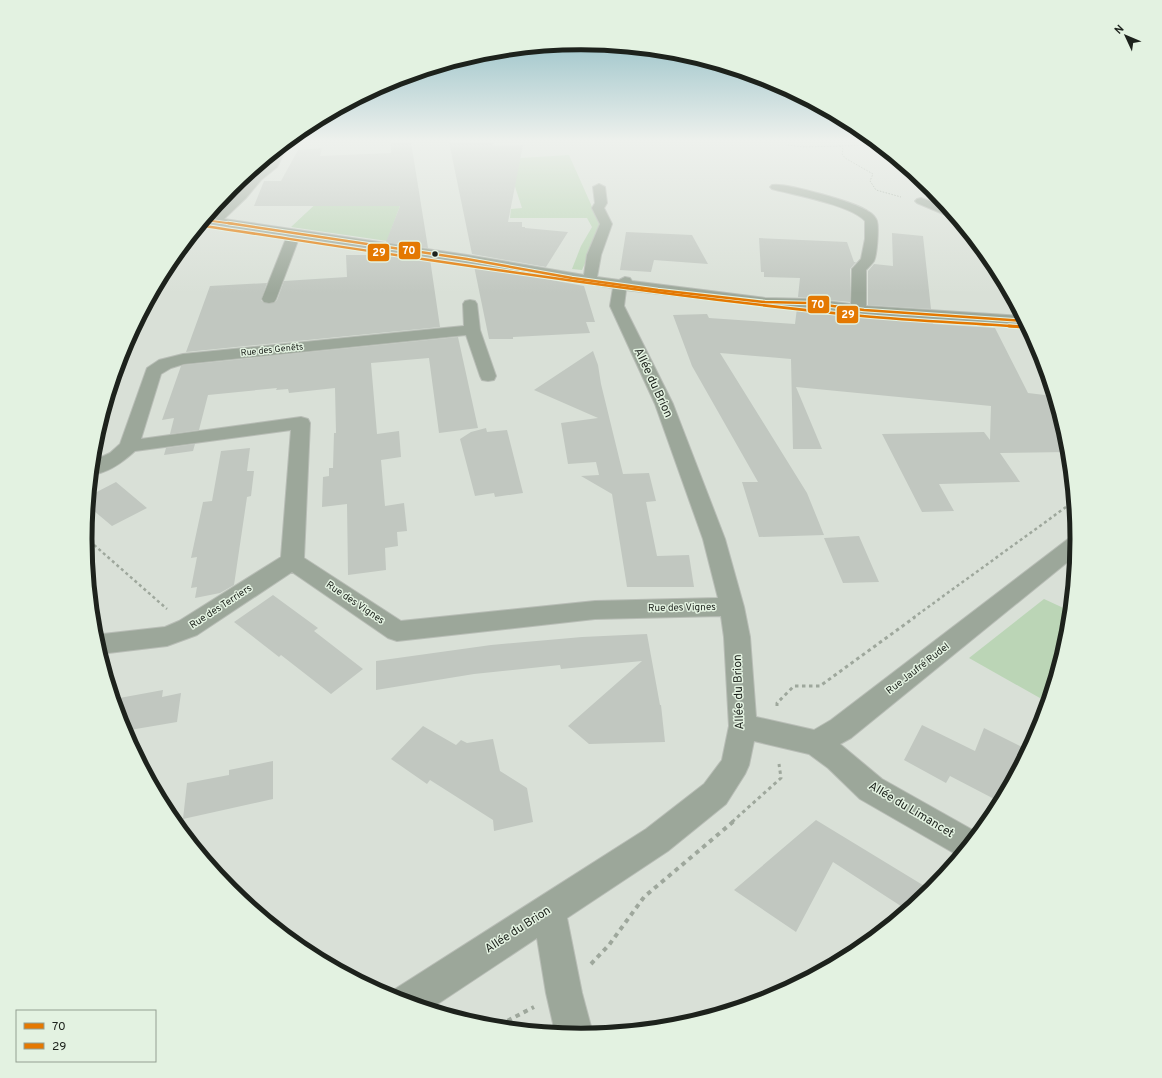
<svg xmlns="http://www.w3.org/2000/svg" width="1162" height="1078" font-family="Overpass,sans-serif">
	<rect width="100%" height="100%" fill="#d9e0d7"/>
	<path fill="#bbd5b6" d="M569 155 601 227 582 270 572 269 581 246 592 227 587 218H510L511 209 522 208 506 159Z
		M415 165 387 241 291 227 322 198 342 168Z
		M1044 599 1070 611 1067 636 1047 702 969 658Z"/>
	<path fill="#c1c7c0" d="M391 142H411L428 248 386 242 400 206H254L264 181H281L298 150 322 148 320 156 391 153Z
		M449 142H496L492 146 523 145 508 222H522V227H525V228L568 232 546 267 472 254Z
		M626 232 692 235 708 264 654 260 651 272 620 270Z
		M892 233 923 236 931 309 868 305V271L874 264 893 266Z
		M759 238 847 242 854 262H856L850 269V302L798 297 800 278 764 277V272H761Z
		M382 252 430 259 440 327 186 352 210 286 267 283 261 300 264 303H274L277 300 284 281 347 277 346 255H381Z
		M474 266 584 286 595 322H586L590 333 513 337V339H489Z
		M797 308 864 316 933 320V324L995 328 1028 393 1053 396 1068 443V452L1000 453 1020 482 939 484 954 511 922 512 882 434 984 432 990 440 991 406 796 387 822 449H793L791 359 720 353 807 493 824 535 759 537 742 482H758L692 366 673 315 707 314 709 318 795 324Z
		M458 337 478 428 439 433 429 358 371 363 377 434 399 431 401 457 381 460 385 506 404 503 407 531 397 532 398 546 385 548 386 570 348 575 347 504 322 507 323 477 329 476V468H333L334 433H336L335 388 289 393 288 389 276 390 277 388 208 395 199 430 170 434 174 418 162 420 181 366 184 365Z
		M593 351 598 365 601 384 623 474 649 473 656 501 646 502 657 556 689 555 694 587H627L612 494 581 476 599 475 596 462 568 464 561 423 598 418 534 390Z
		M486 428 487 432 507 430 523 493 495 497 494 493 475 496 460 439 471 432Z
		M195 444 193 451 164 455 166 448Z
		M250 448 247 471H254L251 496 247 497 234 585 220 593 195 598 197 587 191 588 197 557 191 558 203 502 212 501 221 451Z
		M116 482 147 508 112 526 88 506 89 496Z
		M859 536 879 582 843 583 824 538Z
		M273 595 318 628 314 631 363 669 331 694 281 655 279 657 234 622Z
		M647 634 660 705H661L665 742 589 744 568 726 642 661 561 669 560 665 474 674 376 690V661L491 645 582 637Z
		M163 690 162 697 181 693 177 722 124 731 114 699Z
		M922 725 975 751 984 728 1022 747 1008 788 1000 802 950 776 946 783 904 760Z
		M423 726 456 745 461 740 467 743 493 739 500 771 527 788 533 822 494 831 493 820 430 780 427 784 391 759Z
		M273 761V799L183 819 187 783 229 775V770Z
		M816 820 931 890 907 910 833 862 796 932 734 890Z"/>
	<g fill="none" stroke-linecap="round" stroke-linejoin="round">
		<defs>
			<path id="minor" d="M286 143 288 145 277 167 261 180 246 198 224 219 467 255 584 275 587 255 600 224 592 208 595 203 593 187 599 184 605 187 607 203 604 208 612 224 601 255 597 277 619 280 625 277 630 278 632 281 765 298 809 299 851 304 852 269 861 259 865 239V221C851 205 794 195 772 189L770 187 772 185C784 182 859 203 869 212 872 213 876 218 877 221 879 228 877 255 874 261 872 264 869 267 866 270V306L1022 316 1026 325 864 314 801 307 765 306 626 290 624 306 673 404 725 539 744 607 750 637 756 717 814 730 831 720 1068 539 1077 537 1075 556 851 738 840 744 882 779 978 833 959 856 860 799 828 768 809 754 754 741 749 765 745 774 726 804 668 851 567 918 582 993 593 1034 581 1035 555 1032 546 993 537 938 430 1009 392 997 395 989 646 829 704 784 722 760 729 726 724 637 721 616 595 619 397 641 388 638 292 572 197 635 167 646 100 654 94 635 165 627 179 621 281 557 291 430 135 451C123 462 108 473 91 475L93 461 110 453 120 444 147 368 159 360 183 354 464 326 463 304 465 301 470 300 475 301 477 304 480 330 496 376 494 380 488 381 482 380 480 376 466 335 184 364 171 368 161 374 141 439 301 417 308 419 310 423 304 558 401 621 595 601 718 598 703 539 655 404 610 306 613 288 467 263 299 238 276 299 274 302 269 303 264 302 262 299 287 236 202 223 207 217 218 213 253 176 269 163 274 152Z
				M921 198 947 207 954 216H948L917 203 915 201 917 199Z"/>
		</defs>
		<use href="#minor" stroke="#b8bdb6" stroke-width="2"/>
		<path stroke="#9ea79c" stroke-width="1" stroke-dasharray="1.5 1.5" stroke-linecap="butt" d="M788 145 804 147 879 145
			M840 146 843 149 842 154 845 158 873 174 870 181 876 190 901 197"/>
		<path stroke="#9ea79c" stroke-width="2.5" stroke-dasharray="3 3" stroke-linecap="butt" d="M85 537 167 609
			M913 618 1073 502"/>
		<path stroke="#9ea79c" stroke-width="3" stroke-dasharray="3.5 3.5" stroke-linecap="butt" d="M777 706V703L794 686H820L915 617
			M732 822 781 778 779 764"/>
		<path stroke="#9ea79c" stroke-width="4" stroke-dasharray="4.5 4.5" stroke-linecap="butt" d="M591 964 609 945 644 897 734 821
			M481 1025 507 1021 534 1007"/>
		<use href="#minor" fill="#9ca79a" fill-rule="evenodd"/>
		<defs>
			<path id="bus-1-far1" d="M205 220 234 224"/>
			<path id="bus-1" d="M228 223 467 259 572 278 658 290 765 302 809 303 864 310 1024 321"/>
			<path id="bus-2-far1" d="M204 226C423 259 642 294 862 316 916 321 970 323 1023 327"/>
			<path id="bus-2" d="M1009 326 1024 327"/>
		</defs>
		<use href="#bus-1-far1" stroke="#e3f2e1" stroke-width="3.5"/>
		<use href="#bus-1" stroke="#e3f2e1" stroke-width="4.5"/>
		<use href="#bus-2-far1" stroke="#e3f2e1" stroke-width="4.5"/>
		<use href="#bus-2" stroke="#e3f2e1" stroke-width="5.5"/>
		<use href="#bus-1-far1" stroke="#e47801" stroke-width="2"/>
		<use href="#bus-1" stroke="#e47801" stroke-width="2.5"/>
		<use href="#bus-2-far1" stroke="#e47801" stroke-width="2.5"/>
		<use href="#bus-2" stroke="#e47801" stroke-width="3"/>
	</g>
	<linearGradient id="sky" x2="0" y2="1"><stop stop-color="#81b5be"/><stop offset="0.48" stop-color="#eef1ed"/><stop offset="1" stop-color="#eef1ed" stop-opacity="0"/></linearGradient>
	<rect width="1162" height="293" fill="url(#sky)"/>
	<circle fill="#1d221c" stroke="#e3f2e1" stroke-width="1.5" cx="435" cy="254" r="3.5"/>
	<g text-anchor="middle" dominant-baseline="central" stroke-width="3" stroke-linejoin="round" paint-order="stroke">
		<g font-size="9" fill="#1d221c" stroke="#e3f2e1">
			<text transform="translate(272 350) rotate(-6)">Rue des Genêts</text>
		</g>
		<g font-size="10" fill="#1d221c" stroke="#e3f2e1">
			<text transform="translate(355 603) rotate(34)">Rue des Vignes</text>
			<text transform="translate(221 607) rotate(-33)">Rue des Terriers</text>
			<text transform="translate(682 608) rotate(-1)">Rue des Vignes</text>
			<text transform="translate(918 669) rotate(-38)">Rue Jaufré Rudel</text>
		</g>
		<g font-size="12" fill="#1d221c" stroke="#e3f2e1">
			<text transform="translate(653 383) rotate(65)">Allée du Brion</text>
			<text transform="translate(739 692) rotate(-92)">Allée du Brion</text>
			<text transform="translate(911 810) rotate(31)">Allée du Limancet</text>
			<text transform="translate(518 930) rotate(-33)">Allée du Brion</text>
		</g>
	</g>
	<path d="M0 0H1162V1078H0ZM92 539a489 489 0 1 1 978 0a489 489 0 1 1-978 0Z" fill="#e3f2e1" fill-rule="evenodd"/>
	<path fill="none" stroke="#1d221c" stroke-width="5" d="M92 539a489 489 0 1 1 978 0a489 489 0 1 1-978 0Z"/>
	<g stroke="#e3f2e1" stroke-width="1.5">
		<rect x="398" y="241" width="23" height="19" rx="4" fill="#e47801"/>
		<rect x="367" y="243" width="23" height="19" rx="4" fill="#e47801"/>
		<rect x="807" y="295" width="23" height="19" rx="4" fill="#e47801"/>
		<rect x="836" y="305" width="23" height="19" rx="4" fill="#e47801"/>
	</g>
	<g font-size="11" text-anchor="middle" font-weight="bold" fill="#fff">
		<text x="409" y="254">70</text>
		<text x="379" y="256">29</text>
		<text x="818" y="308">70</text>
		<text x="848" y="318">29</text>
	</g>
	<rect x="16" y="1010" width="140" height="52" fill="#e3f2e1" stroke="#949f92"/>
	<rect x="24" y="1023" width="20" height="6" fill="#e47801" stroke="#949f92"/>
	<text x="52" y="1030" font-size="12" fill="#1d221c">70</text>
	<rect x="24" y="1043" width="20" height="6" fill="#e47801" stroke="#949f92"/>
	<text x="52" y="1050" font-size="12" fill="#1d221c">29</text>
	<g transform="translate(1126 36) rotate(314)" stroke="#e3f2e1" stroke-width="3" paint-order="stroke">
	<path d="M0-3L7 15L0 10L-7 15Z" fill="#1d221c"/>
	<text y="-6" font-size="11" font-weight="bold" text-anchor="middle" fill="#1d221c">N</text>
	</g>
</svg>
